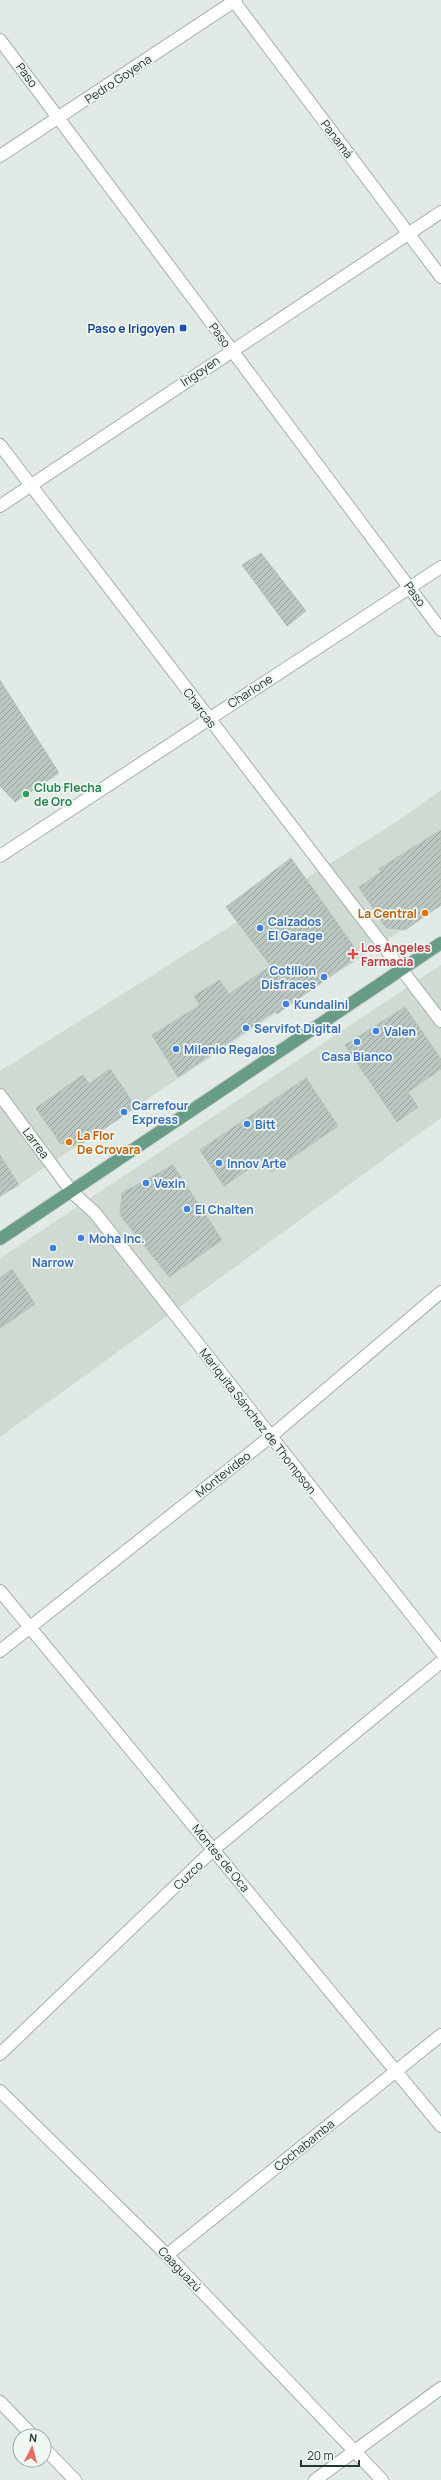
<svg xmlns="http://www.w3.org/2000/svg" width="441" height="2480" font-family="Manrope,sans-serif">
	<defs>
		<pattern id="building-hatch" width="6" height="6" patternUnits="userSpaceOnUse"><rect width="6" height="6" fill="#b9c7c0"/><path d="M-1 1l2-2M0 6l6-6M5 7l2-2" fill="none" stroke="#96a39c"/></pattern>
	</defs>
	<rect width="100%" height="100%" fill="#e1eae4"/>
	<path fill="#cfdad3" d="M441 790V904L0 1197V1071L396 822Z
		M441 965V1118L0 1437V1258Z"/>
	<path fill="url(#building-hatch)" stroke="#b4c3ba" d="M261 553 306 611 287 626 242 565Z
		M0 680 59 773 15 802 0 786Z
		M441 830V905L405 930 386 928 359 887 381 872 379 869Z
		M291 858 360 955 277 1014 275 1011 178 1077 152 1035 200 1005 194 996 219 980 229 994 271 966 226 907Z
		M405 1007 441 1059V1069L408 1092 418 1107 397 1122 345 1045Z
		M110 1069 136 1107 79 1146 60 1143 36 1108 83 1075 89 1084Z
		M306 1078 338 1126 271 1172 262 1160 224 1186 200 1150Z
		M0 1155 19 1185 0 1196Z
		M173 1165 222 1240 169 1277 120 1215 122 1193Z
		M12 1269 35 1304 0 1328V1278Z"/>
	<g fill="none" stroke-linecap="round" stroke-linejoin="round">
		<defs>
			<path id="minor" d="M233 0 441 277
				M0 40 441 630
				M0 156 236 0
				M0 445 441 1021
				M0 506 441 212
				M0 856 441 567
				M0 1095 72 1192 95 1213 441 1652
				M0 1591 441 2126
				M0 1651 270 1437 441 1292
				M0 2054 214 1849 441 1662
				M0 2091 167 2255 382 2480
				M167 2255 441 2035
				M0 2402 33 2436
				M44 2448 75 2480
				M315 2480 441 2388"/>
			<path id="major" d="M0 1239 441 943"/>
		</defs>
		<use href="#minor" stroke="#a4b1aa" stroke-width="14"/>
		<use href="#major" stroke="#c1c8c5" stroke-width="14"/>
		<use href="#minor" stroke="#fff" stroke-width="12"/>
		<use href="#major" stroke="#689c86" stroke-width="12"/>
	</g>
	<rect fill="#1a4fb4" stroke="#f1f7f3" stroke-width="1.5" x="179" y="324" width="8" height="8" rx="2"/>
	<circle fill="#2e9e5b" stroke="#f1f7f3" stroke-width="1.5" cx="26" cy="794" r="4"/>
	<g fill="#e8710a" stroke="#f1f7f3" stroke-width="1.5">
		<circle cx="425" cy="913" r="4"/>
		<circle cx="69" cy="1142" r="4"/>
	</g>
	<g fill="#3f7fe0" stroke="#f1f7f3" stroke-width="1.5">
		<circle cx="260" cy="928" r="4"/>
		<circle cx="324" cy="977" r="4"/>
		<circle cx="286" cy="1004" r="4"/>
		<circle cx="246" cy="1028" r="4"/>
		<circle cx="376" cy="1031" r="4"/>
		<circle cx="357" cy="1042" r="4"/>
		<circle cx="176" cy="1049" r="4"/>
		<circle cx="124" cy="1112" r="4"/>
		<circle cx="247" cy="1124" r="4"/>
		<circle cx="219" cy="1163" r="4"/>
		<circle cx="146" cy="1183" r="4"/>
		<circle cx="187" cy="1209" r="4"/>
		<circle cx="81" cy="1238" r="4"/>
		<circle cx="53" cy="1248" r="4"/>
	</g>
	<path fill="#e0444e" stroke="#f1f7f3" stroke-width="1.5" d="M351 948h4v4h4v4h-4v4h-4v-4h-4v-4h4z"/>
	<g text-anchor="middle" dominant-baseline="central" stroke-width="3.5" stroke-linejoin="round" paint-order="stroke">
		<g font-size="12" fill="#22392f" stroke="#f1f7f3">
			<text transform="translate(27 75) rotate(53)">Paso</text>
			<text transform="translate(118 79) rotate(-34)">Pedro Goyena</text>
			<text transform="translate(337 139) rotate(53)">Panamá</text>
			<text transform="translate(220 335) rotate(53)">Paso</text>
			<text transform="translate(200 371) rotate(-34)">Irigoyen</text>
			<text transform="translate(415 594) rotate(54)">Paso</text>
			<text transform="translate(250 691) rotate(-33)">Charlone</text>
			<text transform="translate(200 708) rotate(53)">Charcas</text>
			<text transform="translate(36 1143) rotate(53)">Larrea</text>
			<text transform="translate(258 1421) rotate(52)">Mariquita Sánchez de Thompson</text>
			<text transform="translate(223 1474) rotate(-38)">Montevideo</text>
			<text transform="translate(221 1858) rotate(51)">Montes de Oca</text>
			<text transform="translate(188 1875) rotate(-44)">Cuzco</text>
			<text transform="translate(304 2145) rotate(-39)">Cochabamba</text>
			<text transform="translate(180 2269) rotate(46)">Caaguazú</text>
		</g>
		<g font-size="12" font-weight="bold" fill="#164399" stroke="#f1f7f3" text-anchor="end">
			<text x="175" y="328">Paso e Irigoyen</text>
		</g>
		<g font-size="12" font-weight="bold" fill="#27864d" stroke="#f1f7f3" text-anchor="start">
			<text x="34" y="787">Club Flecha<tspan x="34" dy="14">de Oro</tspan></text>
		</g>
		<g font-size="12" font-weight="bold" fill="#c56008" stroke="#f1f7f3" text-anchor="end">
			<text x="417" y="913">La Central</text>
			<text x="77" y="1135" text-anchor="start">La Flor<tspan x="77" dy="14">De Crovara</tspan></text>
		</g>
		<g font-size="12" font-weight="bold" fill="#366cbe" stroke="#f1f7f3" text-anchor="start">
			<text x="268" y="921">Calzados<tspan x="268" dy="14">El Garage</tspan></text>
			<text x="316" y="970" text-anchor="end">Cotillon<tspan x="316" dy="14">Disfraces</tspan></text>
			<text x="294" y="1004">Kundalini</text>
			<text x="254" y="1028">Servifot Digital</text>
			<text x="384" y="1031">Valen</text>
			<text x="184" y="1049">Milenio Regalos</text>
			<text x="357" y="1056" text-anchor="middle">Casa Bianco</text>
			<text x="132" y="1105">Carrefour<tspan x="132" dy="14">Express</tspan></text>
			<text x="255" y="1124">Bitt</text>
			<text x="227" y="1163">Innov Arte</text>
			<text x="154" y="1183">Vexin</text>
			<text x="195" y="1209">El Chalten</text>
			<text x="89" y="1238">Moha Inc.</text>
			<text x="53" y="1262" text-anchor="middle">Narrow</text>
		</g>
		<g font-size="12" font-weight="bold" fill="#be3a42" stroke="#f1f7f3" text-anchor="start">
			<text x="361" y="947">Los Angeles<tspan x="361" dy="14">Farmacia</tspan></text>
		</g>
	</g>
	<g transform="translate(32 2448) rotate(6)"><circle r="19" fill="#f1f7f3" stroke="#9eaba5"/>
	<path d="M0-3L7 15L0 10L-7 15Z" fill="#e76c62"/>
	<text y="-6" font-size="11" font-weight="bold" text-anchor="middle" fill="#22392f">N</text>
	</g>
	<path d="M301 2460v6h58v-6" fill="none" stroke="#22392f" stroke-width="2"/>
	<text x="307" y="2460" font-size="12" fill="#22392f" stroke="#f1f7f3" stroke-width="3" paint-order="stroke">20 m</text>
</svg>
